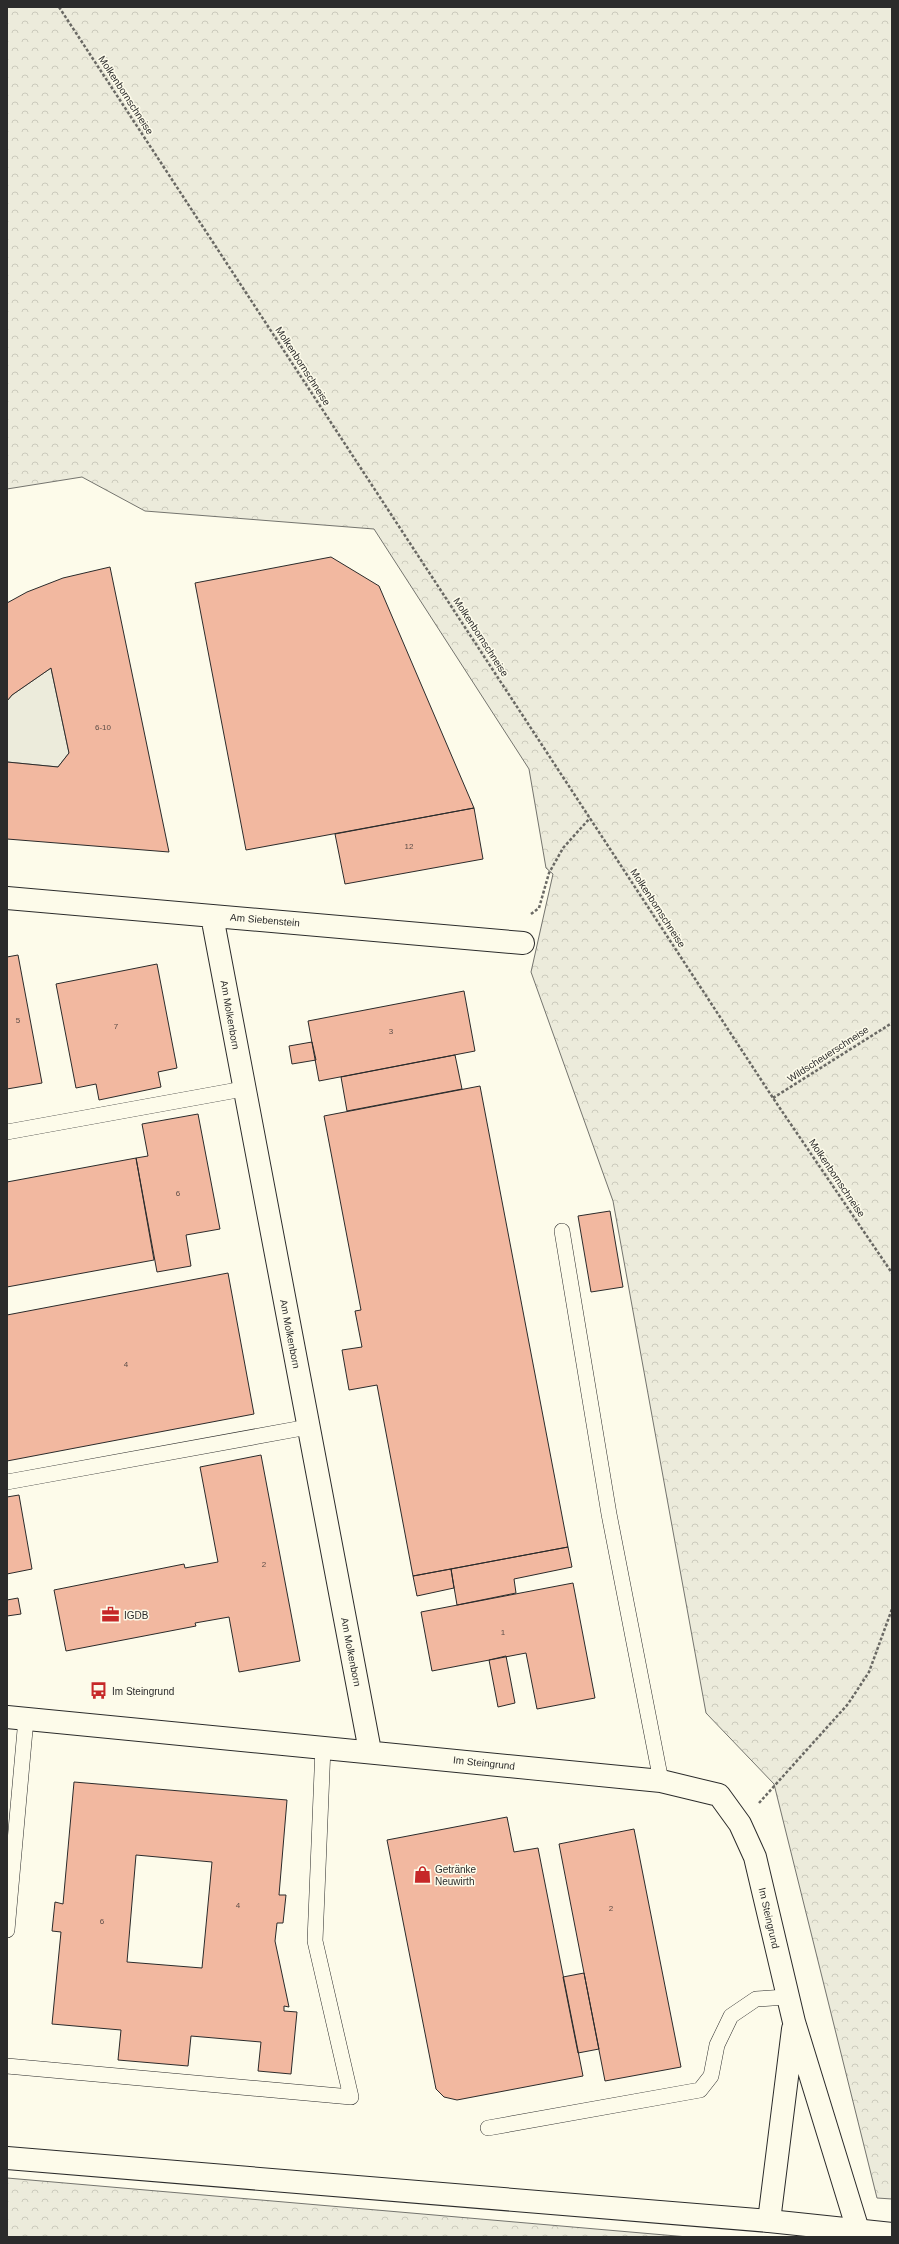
<svg xmlns="http://www.w3.org/2000/svg" width="899" height="2244" font-family="Helvetica,sans-serif">
	<defs>
		<pattern id="forest-crowns" width="20" height="18" patternUnits="userSpaceOnUse"><rect width="20" height="18" fill="#ecebdb"/><path d="M2 6a3 3 0 1 1 6 0M12 15a3 3 0 1 1 6 0" fill="none" stroke="#cbcabc"/></pattern>
	</defs>
	<rect width="100%" height="100%" fill="#fdfbea"/>
	<path fill="#ecebdb" stroke="#74746e" d="M51 668 69 753 58 767 7 762V701L12 695Z"/>
	<path fill="url(#forest-crowns)" stroke="#74746e" d="M7 7H892V2199L877 2198 774 1784 706 1713 613 1201 531 972 553 874 546 868 529 769 374 529 145 511 82 477 7 489Z
		M7 2178 688 2237H7Z"/>
	<path fill="#f2b8a0" stroke="#2b2b2b" fill-rule="evenodd" d="M331 557 379 586 474 808 246 850 195 583Z
		M110 567 169 852 7 839V762L58 767 69 753 51 668 12 695 7 701V603L27 592 63 578Z
		M474 808 483 859 345 884 335 834Z
		M18 955 42 1083 7 1089V957Z
		M157 964 177 1068 158 1072 161 1087 99 1100 96 1084 76 1088 56 984Z
		M464 991 475 1051 319 1081 308 1021Z
		M312 1042 316 1060 292 1064 289 1046Z
		M455 1055 462 1089 347 1111 341 1077Z
		M480 1086 568 1547 413 1576 377 1385 349 1390 342 1350 362 1347 355 1311 361 1310 324 1116Z
		M198 1114 220 1229 186 1235 191 1266 157 1272 136 1158 148 1156 142 1124Z
		M136 1158 154 1260 7 1287V1182Z
		M610 1211 623 1287 591 1292 578 1216Z
		M228 1273 254 1414 7 1461V1315Z
		M261 1455 300 1661 239 1672 229 1617 195 1623 196 1626 66 1651 54 1590 184 1564 185 1568 218 1562 200 1467Z
		M19 1495 32 1569 7 1574V1497Z
		M568 1547 572 1567 514 1579 516 1593 457 1605 451 1569Z
		M451 1569 454 1588 417 1596 413 1576Z
		M573 1583 595 1698 537 1709 526 1653 432 1671 421 1612Z
		M18 1598 21 1614 7 1616V1600Z
		M506 1656 515 1703 498 1707 489 1660Z
		M74 1782 287 1800 279 1895H286L283 1923H277L275 1941 289 2007 284 2006V2011L297 2012 291 2074 258 2071 261 2042 191 2036 188 2066 118 2060 121 2030 52 2024 61 1932 52 1931 55 1902 63 1904ZM136 1855 212 1862 202 1968 127 1962Z
		M507 1817 514 1852 538 1848 583 2076 457 2100 444 2097 436 2089 387 1840Z
		M634 1829 681 2067 605 2081 559 1844Z
		M584 1973 599 2049 578 2053 563 1977Z"/>
	<g fill="none" stroke-linecap="round" stroke-linejoin="round">
		<defs>
			<path id="service" d="M7 1132 243 1089
				M562 1231 609 1514 661 1781
				M7 1482 308 1427
				M7 1930 26 1719
				M7 2066 351 2097 315 1941 323 1747
				M488 2128 700 2090 711 2076 717 2045 731 2016 756 1999 787 1997"/>
			<path id="minor" d="M7 898 523 943
				M212 916 370 1751
				M7 1717 661 1781 719 1795 740 1824 755 1857 794 2022 858 2230
				M769 2221 793 2029"/>
			<path id="secondary" d="M7 2158 769 2221 892 2234"/>
		</defs>
		<use href="#service" stroke="#2b2b2b" stroke-width="16"/>
		<use href="#minor" stroke="#2b2b2b" stroke-width="24"/>
		<use href="#secondary" stroke="#2b2b2b" stroke-width="24"/>
		<path stroke="#6a6964" stroke-width="2.5" stroke-dasharray="3 2" stroke-linecap="butt" d="M59 7 773 1098 892 1273
			M531 914 539 908 549 873 563 848 590 818
			M773 1098 892 1023
			M759 1803 848 1704 869 1672 892 1609"/>
		<use href="#service" stroke="#fdfbea" stroke-width="15"/>
		<use href="#minor" stroke="#fdfbea" stroke-width="22"/>
		<use href="#secondary" stroke="#fdfbea" stroke-width="22"/>
	</g>
	<defs>
		<symbol id="office-bare" viewBox="-9 -9 18 18"><path d="M-6-3h4V-5.5h4V-3h4V5H-6ZM-1-4.5V-3h2v-1.5ZM-6 0V1H6V0Z" fill="#c62828" stroke="#fdfbea" stroke-width="2.5" paint-order="stroke"/></symbol>
		<symbol id="bus-bare" viewBox="-9 -9 18 18"><path d="M-5-6H5V4H4V6H2V4H-2V6H-4V4H-5ZM-3.5-4V0h7V-4ZM-3.5 1.2v1.5H-2V1.2ZM2 1.2v1.5H3.5V1.2Z" fill="#c62828" stroke="#fdfbea" stroke-width="2.5" paint-order="stroke"/></symbol>
		<symbol id="shop-bare" viewBox="-9 -9 18 18"><path d="M-5-2.5h2.3a2.7 3.5 0 0 1 5.4 0H5L5.5 6h-11ZM-1.5-2.5h3a1.5 2.3 0 0 0-3 0Z" fill="#c62828" stroke="#fdfbea" stroke-width="2.5" paint-order="stroke"/></symbol>
	</defs>
	<g fill-rule="evenodd">
		<use href="#office-bare" x="98" y="1602" width="25" height="25"/>
		<use href="#bus-bare" x="86" y="1678" width="25" height="25"/>
		<use href="#shop-bare" x="410" y="1862" width="25" height="25"/>
	</g>
	<g text-anchor="middle" dominant-baseline="central" stroke-width="3" stroke-linejoin="round" paint-order="stroke">
		<g font-size="8" fill="#5d4e48">
			<text x="103" y="727">6-10</text>
			<text x="409" y="846">12</text>
			<text x="18" y="1020">5</text>
			<text x="116" y="1026">7</text>
			<text x="391" y="1031">3</text>
			<text x="178" y="1193">6</text>
			<text x="126" y="1364">4</text>
			<text x="264" y="1564">2</text>
			<text x="503" y="1632">1</text>
			<text x="238" y="1905">4</text>
			<text x="611" y="1908">2</text>
			<text x="102" y="1921">6</text>
		</g>
		<g font-size="10" fill="#2b2b2b" stroke="#fdfbea">
			<text transform="translate(126 95) rotate(57)">Molkenbornschneise</text>
			<text transform="translate(303 366) rotate(57)">Molkenbornschneise</text>
			<text transform="translate(481 637) rotate(57)">Molkenbornschneise</text>
			<text transform="translate(658 908) rotate(57)">Molkenbornschneise</text>
			<text transform="translate(265 920) rotate(5)">Am Siebenstein</text>
			<text transform="translate(230 1015) rotate(80)">Am Molkenborn</text>
			<text transform="translate(828 1054) rotate(-33)">Wildscheuerschneise</text>
			<text transform="translate(837 1178) rotate(56)">Molkenbornschneise</text>
			<text transform="translate(290 1334) rotate(79)">Am Molkenborn</text>
			<text transform="translate(351 1652) rotate(79)">Am Molkenborn</text>
			<text transform="translate(484 1763) rotate(6)">Im Steingrund</text>
			<text transform="translate(769 1918) rotate(77)">Im Steingrund</text>
		</g>
		<g font-size="10" fill="#2b2b2b" stroke="#fdfbea" text-anchor="start">
			<text x="124" y="1615">IGDB</text>
			<text x="112" y="1691">Im Steingrund</text>
			<text x="435" y="1869">Getränke<tspan x="435" dy="12">Neuwirth</tspan></text>
		</g>
	</g>
	<rect width="899" height="2244" fill="none" stroke="#2b2b2b" stroke-width="16"/>
</svg>
